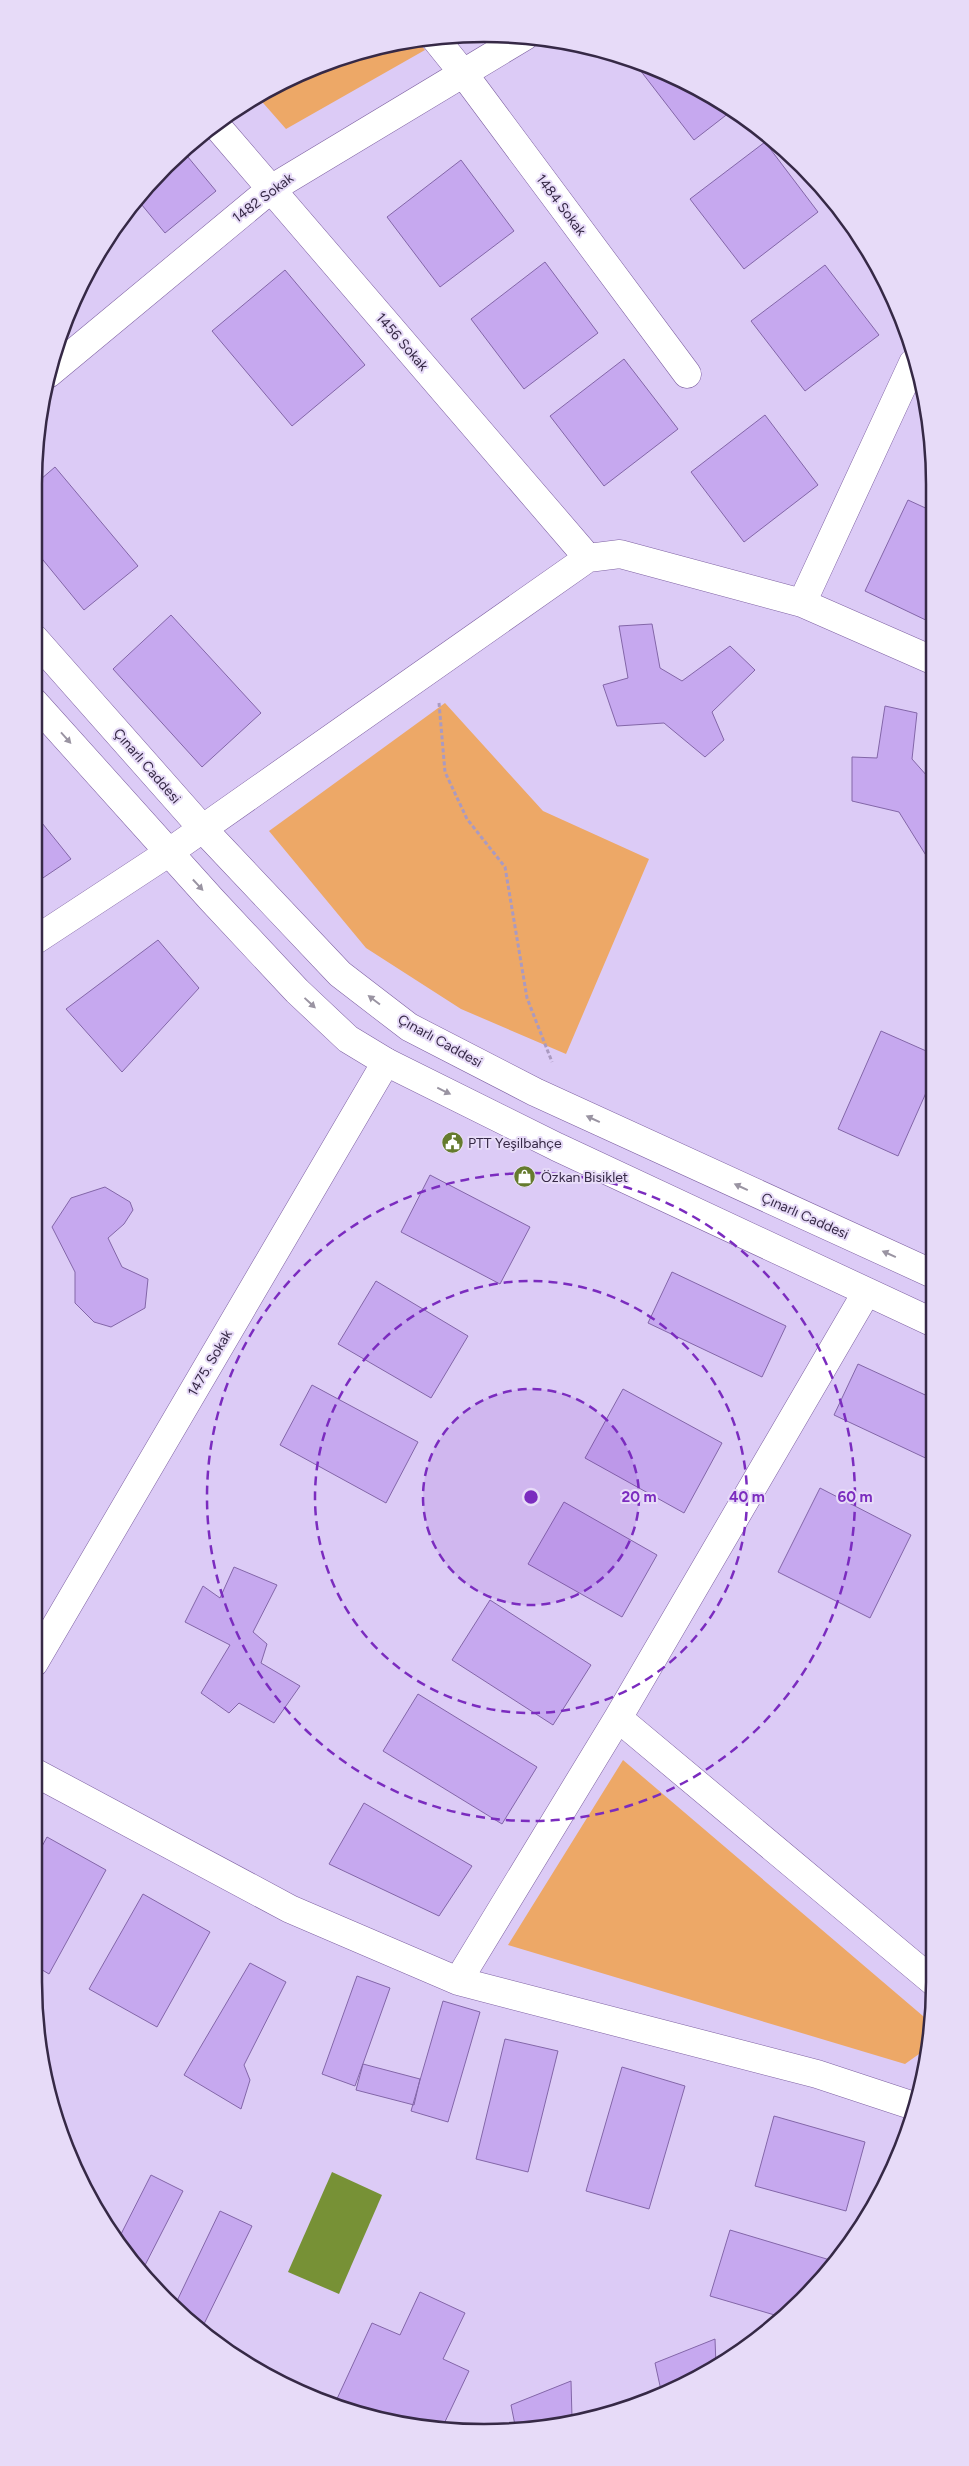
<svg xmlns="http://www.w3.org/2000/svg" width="969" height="2466" font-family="Figtree,sans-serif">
	<rect width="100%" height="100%" fill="#dccbf6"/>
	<path fill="#eda867" d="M417 40 425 50 286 129 257 96 340 58Z
		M445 703 543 811 649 859 566 1054 461 1009 366 948 269 831Z
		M623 1760 930 2022 926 2049 905 2064 508 1945Z"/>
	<path fill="#779136" d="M332 2172 382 2195 339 2294 288 2272Z"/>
	<path fill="#c6a8ef" stroke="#8366a8" d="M643 68 734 109 694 140 640 70Z
		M765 142 818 212 744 269 690 199Z
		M183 151 216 191 165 233 137 199Z
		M461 160 514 231 440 287 387 217Z
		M545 262 598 333 524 389 471 319Z
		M825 265 879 335 805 391 751 321Z
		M285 270 365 365 292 426 212 331Z
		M624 359 678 429 604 486 550 416Z
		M765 415 818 485 744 542 691 472Z
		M55 467 138 566 84 610 34 549V485Z
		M908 500 932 511V623L865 591Z
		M171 615 261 713 202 767 113 669Z
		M652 624 660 668 682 681 730 646 755 670 712 712 724 740 705 757 664 723 617 726 603 685 628 678 619 626Z
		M885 706 917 713 912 759 928 777 932 776V855L927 857 899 812 852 801V757L877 758Z
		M34 813 71 859 34 884Z
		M158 940 199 988 122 1072 66 1009Z
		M881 1031 933 1054V1077L898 1156 838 1129Z
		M430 1175 530 1227 500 1284 401 1232Z
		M105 1187 130 1202 133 1210 124 1224 108 1238 122 1267 148 1279 145 1308 111 1327 94 1322 75 1303V1272L52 1227 71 1198Z
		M672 1272 786 1326 762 1377 648 1323Z
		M376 1281 468 1336 431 1398 338 1344Z
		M858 1364 934 1399V1462L834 1415Z
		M312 1385 418 1442 386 1503 280 1445Z
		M623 1389 722 1443 684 1513 585 1458Z
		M820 1488 911 1535 870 1618 778 1572Z
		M564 1502 657 1555 622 1617 528 1564Z
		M234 1567 277 1585 253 1632 267 1644 261 1663 300 1686 274 1723 239 1703 229 1713 201 1693 230 1645 185 1622 203 1586 220 1598Z
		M490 1600 591 1665 553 1725 452 1660Z
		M418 1694 537 1767 502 1824 383 1751Z
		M364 1803 472 1866 439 1916 329 1864Z
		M47 1837 106 1870 49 1974 34 1965V1861Z
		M143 1894 210 1932 157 2027 89 1989Z
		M250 1963 286 1982 244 2065 250 2080 241 2109 184 2075Z
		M357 1976 390 1988 355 2086 322 2074Z
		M443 2001 480 2012 448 2122 411 2111Z
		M505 2039 558 2051 528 2172 476 2159Z
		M363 2064 420 2079 414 2105 356 2090Z
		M622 2067 685 2086 649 2209 586 2191Z
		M774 2116 865 2142 846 2211 755 2186Z
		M151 2175 183 2191 141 2273 118 2240Z
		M220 2211 252 2226 203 2326 176 2303Z
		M730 2230 830 2260 828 2269 778 2316 710 2296Z
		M420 2292 465 2313 443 2359 469 2371 442 2428H425L365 2414 336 2401 372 2323 400 2335Z
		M715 2339 716 2366 662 2395 655 2363Z
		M571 2381 572 2418 576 2423 515 2425 511 2405Z"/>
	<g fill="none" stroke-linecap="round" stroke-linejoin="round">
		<defs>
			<path id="minor" d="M434 37 463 73 687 374
				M216 125 588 558
				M48 374 271 189 525 36
				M802 603 913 363
				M34 941 168 853 588 558 620 554 802 603 932 660
				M34 1663 386 1062
				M618 1718 935 1983
				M34 1772 290 1909 458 1981 817 2074 917 2107
				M458 1981 618 1718 866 1293"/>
			<path id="secondary" d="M34 638 202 828 340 974 409 1027 535 1092 933 1274
				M34 702 211 899 297 991 348 1039 386 1062 557 1147 934 1323"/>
		</defs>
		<use href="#minor" stroke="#7e61a2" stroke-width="29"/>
		<use href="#secondary" stroke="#7e61a2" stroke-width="29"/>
		<path stroke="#aa9ac1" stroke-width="3" stroke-dasharray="4 2.5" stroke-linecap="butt" d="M439 703 445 772 467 819 505 867 527 998 552 1062"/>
		<use href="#minor" stroke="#fff" stroke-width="28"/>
		<use href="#secondary" stroke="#fff" stroke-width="28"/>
	</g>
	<defs><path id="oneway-solid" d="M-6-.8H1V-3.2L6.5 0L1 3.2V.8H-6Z" transform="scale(1.25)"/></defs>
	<g fill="#9a94a2">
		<use href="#oneway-solid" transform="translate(66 738) rotate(48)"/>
		<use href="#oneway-solid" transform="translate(198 885) rotate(47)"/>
		<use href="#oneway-solid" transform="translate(374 1000) rotate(-143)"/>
		<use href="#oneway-solid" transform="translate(310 1003) rotate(43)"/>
		<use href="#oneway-solid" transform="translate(444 1091) rotate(26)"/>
		<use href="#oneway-solid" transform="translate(593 1119) rotate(-155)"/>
		<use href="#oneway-solid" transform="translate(741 1187) rotate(-155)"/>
		<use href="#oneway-solid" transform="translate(889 1254) rotate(-156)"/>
	</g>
	<circle cx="531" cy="1497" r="108" fill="#7b2cbf" fill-opacity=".12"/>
	<g fill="none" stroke="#7b2cbf" stroke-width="2.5" stroke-dasharray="9 6">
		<circle cx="531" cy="1497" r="108"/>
		<circle cx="531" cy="1497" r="216"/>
		<circle cx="531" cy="1497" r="324"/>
	</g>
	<defs>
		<symbol id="civic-disc" viewBox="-11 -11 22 22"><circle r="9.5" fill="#657b2d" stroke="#e7dbf8"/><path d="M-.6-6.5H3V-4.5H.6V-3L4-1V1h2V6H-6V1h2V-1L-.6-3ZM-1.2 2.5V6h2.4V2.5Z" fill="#fff"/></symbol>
		<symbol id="shop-disc" viewBox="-11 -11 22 22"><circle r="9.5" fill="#657b2d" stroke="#e7dbf8"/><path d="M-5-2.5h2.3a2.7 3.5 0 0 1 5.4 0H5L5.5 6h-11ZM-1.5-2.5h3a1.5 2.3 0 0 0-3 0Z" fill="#fff"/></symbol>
	</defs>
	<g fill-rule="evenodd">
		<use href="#civic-disc" x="440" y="1130" width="25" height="25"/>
		<use href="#shop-disc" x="512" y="1164" width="25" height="25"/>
	</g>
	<g text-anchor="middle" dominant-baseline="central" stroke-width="4" stroke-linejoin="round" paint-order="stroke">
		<g font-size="14" fill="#362946" stroke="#e7dbf8">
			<text transform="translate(263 198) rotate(-37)">1482 Sokak</text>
			<text transform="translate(561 205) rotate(53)">1484 Sokak</text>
			<text transform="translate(402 342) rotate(49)">1456 Sokak</text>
			<text transform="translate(147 766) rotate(49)">Çınarlı Caddesi</text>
			<text transform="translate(440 1041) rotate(29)">Çınarlı Caddesi</text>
			<text transform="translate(805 1216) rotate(24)">Çınarlı Caddesi</text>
			<text transform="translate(210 1363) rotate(-60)">1475. Sokak</text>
		</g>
		<g font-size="14" fill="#362946" stroke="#e7dbf8" text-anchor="start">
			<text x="468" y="1143">PTT Yeşilbahçe</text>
			<text x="541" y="1177">Özkan Bisiklet</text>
		</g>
	</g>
	<path d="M0 0H969V2466H0ZM484 42H484A442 442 0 0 1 926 484V1982A442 442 0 0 1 484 2424H484A442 442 0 0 1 42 1982V484A442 442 0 0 1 484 42Z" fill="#e7dbf8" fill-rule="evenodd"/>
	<path fill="none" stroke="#362946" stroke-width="2.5" d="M484 42H484A442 442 0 0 1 926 484V1982A442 442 0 0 1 484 2424H484A442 442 0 0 1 42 1982V484A442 442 0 0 1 484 42Z"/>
	<circle cx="531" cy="1497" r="8" fill="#7b2cbf" stroke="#e7dbf8" stroke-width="2.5"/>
	<g font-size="15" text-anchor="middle" font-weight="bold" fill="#7b2cbf" stroke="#e7dbf8" stroke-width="4" stroke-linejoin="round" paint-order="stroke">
		<text x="639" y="1502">20 m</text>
		<text x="747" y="1502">40 m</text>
		<text x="855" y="1502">60 m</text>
	</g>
</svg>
